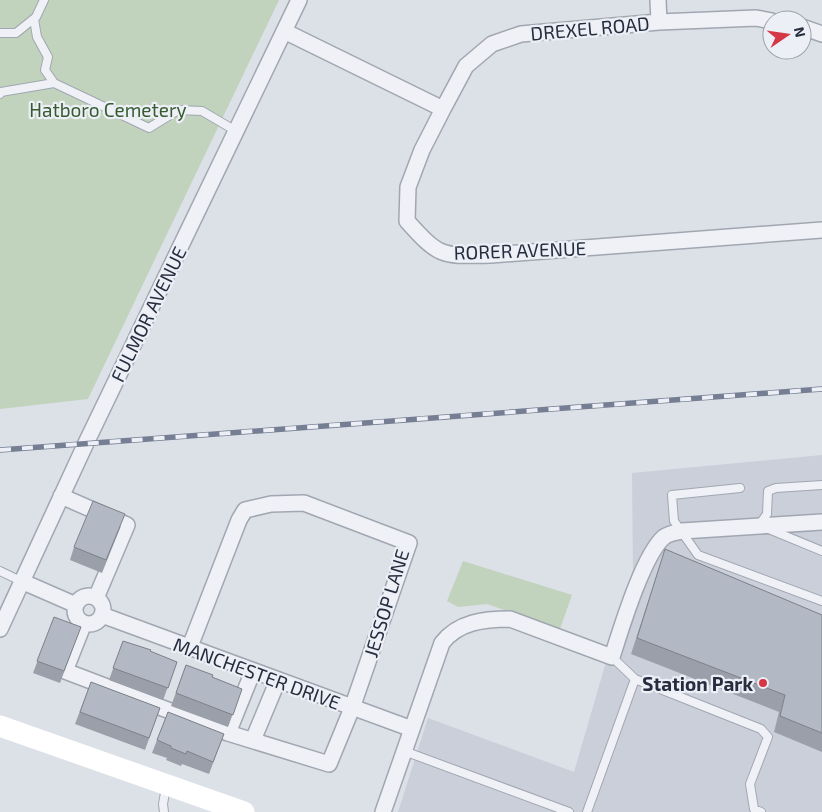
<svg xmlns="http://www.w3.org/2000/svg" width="822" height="812" font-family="'Exo 2',sans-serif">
	<rect width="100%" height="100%" fill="#dce0e7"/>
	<path fill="#cacfda" d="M822 455V812H398L428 718 574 772 633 569 632 473Z"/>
	<path fill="#c1d2bd" d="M0 0H279L88 399 0 409Z
		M463 561 572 595 560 629 487 604 458 607 447 601Z"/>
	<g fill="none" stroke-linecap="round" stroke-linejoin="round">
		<defs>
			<path id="lane" d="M34 19 37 37 48 57 45 70 54 83
				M0 33H16L36 17 44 0
				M0 94 1 92 54 83 149 128 178 110 202 111 236 131
				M822 485 776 488 768 491 767 514 759 525 822 551
				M740 488 672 495 674 521 698 555 822 601
				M0 571 21 581
				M635 679 761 729 768 737 750 784 754 809 761 812
				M404 751 569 812
				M164 812 163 804 166 787
				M587 812 635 679 612 657"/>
			<path id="street" d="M658 0 659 22
				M802 27 822 34
				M284 31 443 109 422 150 408 187 407 221C440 258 442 256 491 255L822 230
				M443 109 466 66 492 44 521 34 659 22 756 18 772 21
				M61 496 127 525 96 598
				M21 581 76 605
				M75 610a14 14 0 1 1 28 0a14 14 0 1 1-28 0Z
				M102 615 412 729
				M84 623 65 671 228 733 329 764 352 708 409 543 304 503 271 504 245 510 239 520 189 649
				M0 629 86 443 299 0
				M228 733 253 671
				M253 740 278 680
				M383 812 442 643C458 622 484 619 510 619L612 657C621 629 643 555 664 537 668 534 677 532 682 531L822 522"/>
		</defs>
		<use href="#lane" stroke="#a1a7b1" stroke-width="10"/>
		<use href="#street" stroke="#a1a7b1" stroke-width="18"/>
		<use href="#lane" stroke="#eff1f6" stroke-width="8"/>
		<use href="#street" stroke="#eff1f6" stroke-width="15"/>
		<path stroke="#fff" stroke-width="21" d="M0 726 244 812"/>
		<defs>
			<path id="rail" d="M0 450 822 389"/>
		</defs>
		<use href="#rail" stroke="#757e92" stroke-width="5.5"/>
		<use href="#rail" stroke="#eceff5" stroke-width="4" stroke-dasharray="11" stroke-linecap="butt"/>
	</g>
	<path fill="#9a9fa9" d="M121 526 102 573 70 560 74 547Z
		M665 549 822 615V752L774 732 779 712 631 654Z
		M54 617 81 627 60 683 33 673Z
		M123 641 151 650 150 652 177 662 163 700 109 680Z
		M186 665 212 677 242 689 228 727 171 706Z
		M91 682 160 708 145 750 75 724Z
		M168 712 224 734 209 774 182 764 181 766 166 760 167 758 152 753Z"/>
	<path fill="#b3b9c4" stroke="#7d8289" d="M93 501 125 514 106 560 74 547Z
		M665 549 822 615V733L780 716 785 695 637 638Z
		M54 617 81 627 64 671 37 661Z
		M123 641 151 650 150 651 177 662 168 688 113 668Z
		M186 665 213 675 212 677 242 689 233 715 176 693Z
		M91 682 160 708 149 738 80 712Z
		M168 712 224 734 213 762 187 751 186 754 171 748V746L157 740Z"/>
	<circle fill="#d63746" stroke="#eceff5" stroke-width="2" cx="763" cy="683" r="5"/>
	<g text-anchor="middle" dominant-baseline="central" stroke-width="4.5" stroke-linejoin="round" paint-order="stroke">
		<g font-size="19" fill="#252d3f" stroke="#eceff5">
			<text transform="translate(590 28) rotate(-5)">DREXEL ROAD</text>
			<text transform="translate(520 250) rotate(-2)">RORER AVENUE</text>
			<text transform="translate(148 314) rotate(-64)">FULMOR AVENUE</text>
			<text transform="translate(386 603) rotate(-73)">JESSOP LANE</text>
			<text transform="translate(257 673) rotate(20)">MANCHESTER DRIVE</text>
		</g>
		<g font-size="19" fill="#375b31" stroke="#eceff5">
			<text x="108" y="109">Hatboro Cemetery</text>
		</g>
		<g font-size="19" font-weight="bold" fill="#252d3f" stroke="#eceff5" text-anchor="end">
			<text x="753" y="683">Station Park</text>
		</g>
	</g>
	<g transform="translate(787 35) rotate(77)"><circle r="24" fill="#eceff5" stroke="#9ca1ac"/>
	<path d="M0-4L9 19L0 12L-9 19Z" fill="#d63746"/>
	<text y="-8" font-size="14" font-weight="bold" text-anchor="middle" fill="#252d3f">N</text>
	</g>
</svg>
